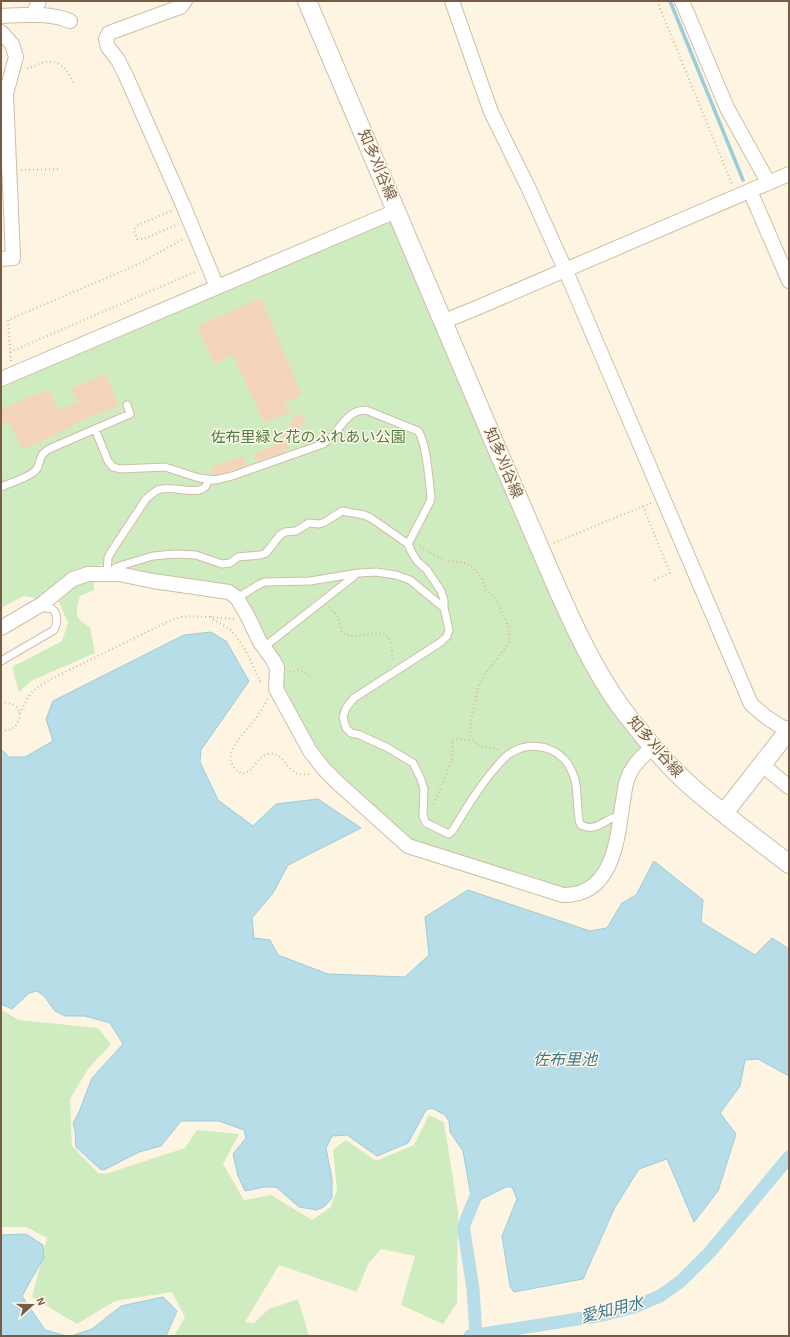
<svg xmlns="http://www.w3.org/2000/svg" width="790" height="1337" font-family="'Alegreya Sans','Noto Sans JP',sans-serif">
	<rect width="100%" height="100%" fill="#fdf5e2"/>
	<path fill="#cfecc0" d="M396 211 571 619 653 747 627 778 611 862 582 893 408 846 339 784 276 689 281 664 244 601 152 575 125 569 114 563 93 566 94 590 80 596C75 613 74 618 90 627L95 653 31 681 19 692 12 667 62 641 68 623 59 602 23 596 1 608V386Z
		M1 1010 19 1020 98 1028 111 1044 88 1069 70 1099 72 1146 98 1173 105 1174 185 1148 197 1130 239 1134 223 1164 244 1200 271 1195 312 1220 330 1208 337 1190 333 1150 346 1140 376 1161 414 1145 429 1115 444 1122 458 1211 457 1303 443 1324 401 1305 415 1256 381 1249 368 1264 357 1292 279 1265 245 1322 254 1323 269 1309 298 1299 309 1336H174L185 1317 172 1292 115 1301 77 1324 32 1297 47 1238 26 1227H1Z"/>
	<path fill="#b6dde8" stroke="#9cccda" d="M211 632 226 641 249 681 201 750 200 762 218 800 253 826 276 804 318 799 361 828 288 865 273 893 252 918 254 938 270 940 278 955 328 974 405 977 429 955 425 917 468 890 590 931 607 928 622 903 636 895 654 861 703 900 701 922 755 955 772 938 789 949V1076L758 1059 745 1060 740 1086 720 1113 736 1134 718 1191 694 1222 667 1159 639 1169 615 1207 583 1279 514 1292 510 1286 502 1236 517 1199 512 1187H506L480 1200 471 1196 463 1151 450 1132 449 1121 445 1115 432 1108 426 1110 408 1143 377 1156 347 1135 332 1136 326 1148 332 1179V1198L325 1206 317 1210 299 1207 276 1187H264L245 1191 238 1176 233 1154 246 1138 244 1130 219 1121H181L161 1146 139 1152 104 1170 100 1169 76 1147 75 1130 73 1123 79 1112 92 1078 123 1044 110 1023 85 1016H65L55 1011 44 996 37 991 29 993 12 1009 1 1004V749L9 757H25L53 741 46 719 53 701 184 635Z
		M26 1234 43 1245 44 1257 22 1296 45 1330 67 1336H1V1235Z
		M163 1297 177 1311 166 1336H71L92 1329 121 1306Z"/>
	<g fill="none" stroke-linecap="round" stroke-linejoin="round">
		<path stroke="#9cccda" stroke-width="3.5" d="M670 1 743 180"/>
		<path stroke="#b6dde8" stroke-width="13" d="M476 1335 473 1289 464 1231V1225L482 1181
			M470 1336 603 1315 634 1307 660 1296 681 1281 710 1252 789 1157"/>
	</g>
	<path fill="#f4d5b9" d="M261 298 302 395 282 405 293 411 264 423 233 355 214 365 197 326Z
		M105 374 119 406 72 425 73 426 22 450 9 422 1 425V409L49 389 58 410 78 402 72 388Z
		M298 413 307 418 284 452 257 462 254 454 276 445Z
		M243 456 247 465 224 473 213 475 210 468Z"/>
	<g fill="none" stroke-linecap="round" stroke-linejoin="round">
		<defs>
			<path id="service" d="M95 429 108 461 113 467 120 469 165 467 199 478 215 480 232 476 323 444C340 434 344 410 366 410L418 431C427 443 429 481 431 497L430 502 408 544
				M1 487C10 483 30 477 36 470 42 462 37 456 49 449L130 414 127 405
				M107 574 108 558 111 552 146 499C151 495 155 490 161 489 175 485 206 500 208 480
				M113 574 115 568 123 565 153 556 175 554 196 555 222 564 230 563 238 557 260 555 266 553 280 535 285 532 296 531 309 523 319 524 325 522 342 511 364 515 371 518 408 544 411 551 417 561 427 570 441 591 444 600V608
				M237 598 260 584 265 582 310 581 359 573 376 572 396 575 410 580 444 608 449 630 447 636 441 642 354 698 346 708 343 717 346 728 351 733 360 735 388 748 413 763 420 777 424 789 423 816 426 823 449 834 453 830C467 807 480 785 498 765 502 760 508 754 514 751 524 746 535 745 546 748 562 753 571 765 575 780 578 789 577 822 581 825 597 834 608 815 621 816
				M264 647 353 577 355 574
				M1 661 54 630C57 624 59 614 52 609 50 608 47 608 45 608L42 604"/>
			<path id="minor" d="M185 1 180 7 109 33 106 39 108 47 118 60 126 76 183 205 217 287
				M452 1 491 112 528 187 565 269 751 704 766 717 788 731
				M682 1 727 108 768 182
				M33 15 39 1
				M1 16C24 15 49 12 70 21
				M1 32 12 44 16 57 6 94 13 258 1 259
				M750 191 789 281
				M442 322 479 307 789 174
				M1 379 396 211
				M1 628 42 604 73 579 88 574H119L153 581 229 592 237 598 248 617 260 642 273 660 277 668 276 689 310 751 323 768 339 784 408 846 563 895C611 896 617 844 622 807 624 798 624 789 627 780 631 767 643 755 653 747
				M762 765 789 787"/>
			<path id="tertiary" d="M307 1C371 153 435 305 500 456 518 498 536 540 554 581 573 624 593 668 620 706 642 735 666 765 694 789 724 815 757 839 789 864
				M724 813 789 730"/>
		</defs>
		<use href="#service" stroke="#cfbda9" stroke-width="9"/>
		<use href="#minor" stroke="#cfbda9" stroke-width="16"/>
		<use href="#tertiary" stroke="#cfbda9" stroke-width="20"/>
		<path stroke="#d9b89c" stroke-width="2" stroke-dasharray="1 3" stroke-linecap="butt" d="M657 1 732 184
			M27 68C33 67 38 64 45 62 60 59 70 72 74 85
			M21 170 58 169
			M171 211 136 226 134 230 137 239H144L178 224
			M10 352 197 271
			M11 361 8 320 139 264 183 239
			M643 506 670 573 654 580
			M554 543 651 503
			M420 546 438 557 445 560 465 563 472 567 481 577 486 590 494 596 505 618 510 632 509 642 504 650 487 671 478 687 471 720 470 732 473 741C481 747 487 748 497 749L498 752
			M329 607 338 617 342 633C348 636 352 636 358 636 370 635 386 627 391 643 393 649 391 656 393 662
			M211 616 212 619 231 630 238 639 246 651 260 681 263 680
			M290 672 299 670 310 676
			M267 699C264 708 258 716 252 723 241 737 216 759 242 774 245 773 248 772 250 770 256 765 259 755 269 754 283 751 286 771 299 774 302 775 307 774 311 774
			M1 702C5 703 11 703 14 705 27 713 16 734 1 730
			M19 713C24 708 25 701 29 696 34 689 40 686 47 681L167 622 181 617 191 616 234 619
			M434 804 451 762 453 754 452 740 456 739 472 740"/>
		<use href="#service" stroke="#fff" stroke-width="7"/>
		<use href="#minor" stroke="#fff" stroke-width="14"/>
		<use href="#tertiary" stroke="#fff" stroke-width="18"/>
	</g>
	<g text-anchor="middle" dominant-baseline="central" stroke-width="3" stroke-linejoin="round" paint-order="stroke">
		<g font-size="15" fill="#765c47" stroke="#fff8ea">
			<text transform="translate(377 165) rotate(67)">知多刈谷線</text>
			<text transform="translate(503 463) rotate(67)">知多刈谷線</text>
			<text transform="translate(655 747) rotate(49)">知多刈谷線</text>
		</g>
		<g font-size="15" fill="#4c7d3f" stroke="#fff8ea">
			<text x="308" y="437">佐布里緑と花のふれあい公園</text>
		</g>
		<g font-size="16" font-style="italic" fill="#40798b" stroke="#fff8ea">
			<text x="565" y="1060">佐布里池</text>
			<text transform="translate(612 1310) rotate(-14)">愛知用水</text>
		</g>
	</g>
	<rect width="790" height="1337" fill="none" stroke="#765c47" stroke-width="4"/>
	<g transform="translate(32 1305) rotate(69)" stroke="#fff8ea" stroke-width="3" paint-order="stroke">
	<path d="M0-3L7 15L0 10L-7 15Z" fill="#765c47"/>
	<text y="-6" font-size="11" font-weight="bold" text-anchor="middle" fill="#765c47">N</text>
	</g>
</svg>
